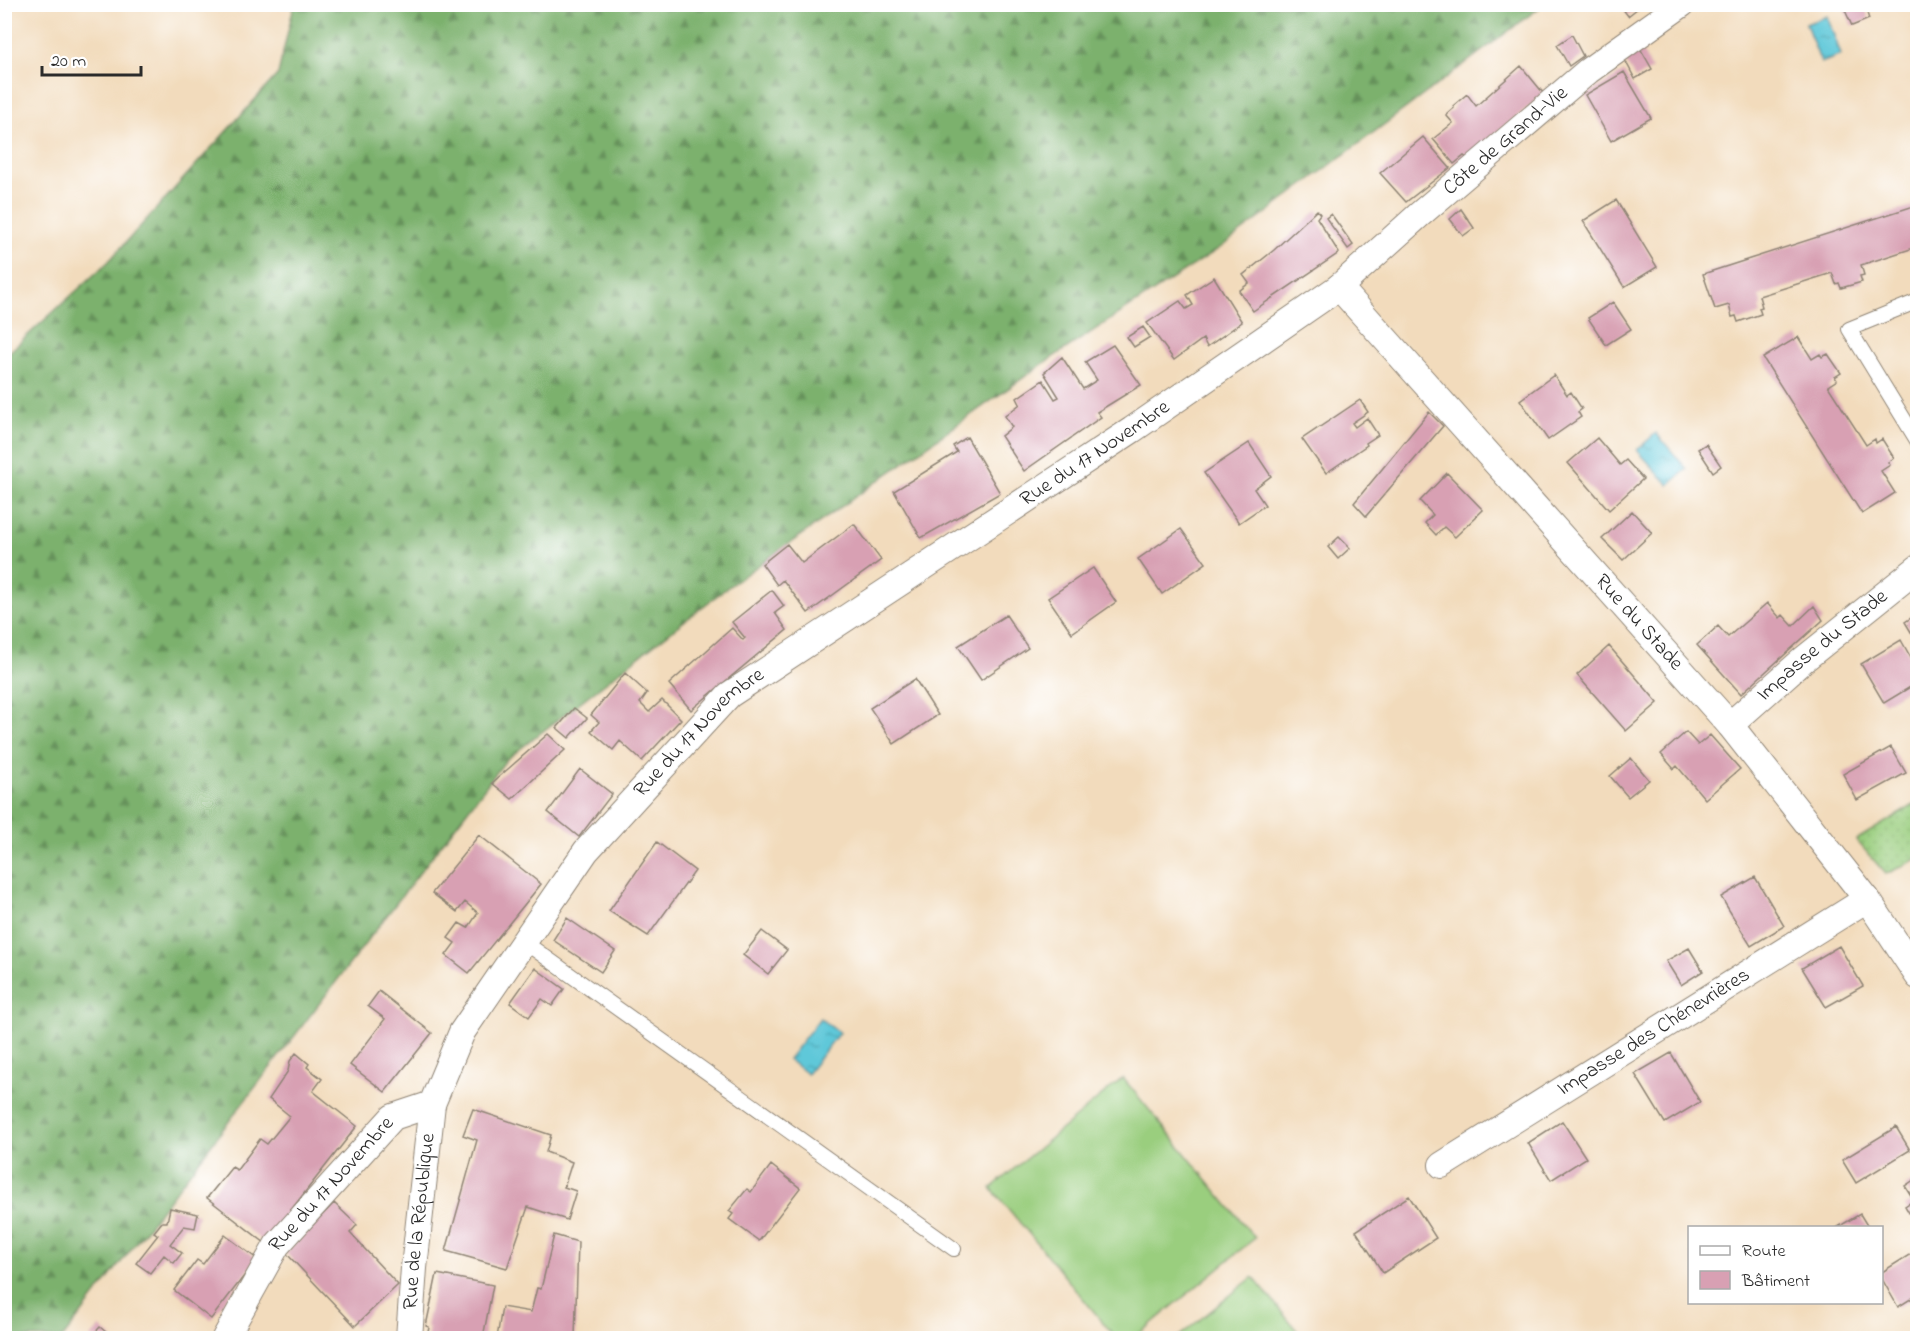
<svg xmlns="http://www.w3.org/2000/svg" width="1922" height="1343" font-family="'Indie Flower',sans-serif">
	<defs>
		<pattern id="grass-dots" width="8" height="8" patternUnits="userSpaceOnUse" patternTransform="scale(1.5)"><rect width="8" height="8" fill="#9ace7e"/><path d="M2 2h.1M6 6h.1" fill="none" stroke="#85b16d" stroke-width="1.8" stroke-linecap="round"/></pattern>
		<pattern id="forest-firs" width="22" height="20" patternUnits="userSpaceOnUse" patternTransform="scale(1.5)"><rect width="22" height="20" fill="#7bb16d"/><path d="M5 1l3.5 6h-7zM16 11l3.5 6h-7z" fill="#65905a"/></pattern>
		<pattern id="water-ripples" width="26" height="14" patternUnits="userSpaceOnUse" patternTransform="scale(1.5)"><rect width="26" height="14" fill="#5ec8d9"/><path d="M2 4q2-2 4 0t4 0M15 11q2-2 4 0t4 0" fill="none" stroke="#4ea3b0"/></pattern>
	</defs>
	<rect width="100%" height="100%" fill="#fff"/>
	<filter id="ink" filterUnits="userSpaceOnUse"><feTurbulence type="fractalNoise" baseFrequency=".0167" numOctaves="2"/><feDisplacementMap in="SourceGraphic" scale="12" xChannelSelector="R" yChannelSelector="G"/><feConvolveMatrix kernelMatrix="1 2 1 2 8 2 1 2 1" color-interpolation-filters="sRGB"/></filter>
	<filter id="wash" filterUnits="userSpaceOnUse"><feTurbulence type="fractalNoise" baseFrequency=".008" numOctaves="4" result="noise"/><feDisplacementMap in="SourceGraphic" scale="24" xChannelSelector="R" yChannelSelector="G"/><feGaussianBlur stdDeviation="1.35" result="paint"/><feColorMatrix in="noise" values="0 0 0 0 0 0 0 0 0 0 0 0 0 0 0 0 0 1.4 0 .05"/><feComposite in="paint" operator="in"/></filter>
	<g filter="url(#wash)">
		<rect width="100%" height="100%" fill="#f2dbbc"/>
		<path fill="url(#grass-dots)" stroke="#627c54" stroke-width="1.5" d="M1917 803V859L1886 874 1856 840Z"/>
		<path fill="url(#forest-firs)" stroke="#536e4c" stroke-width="1.5" d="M294 5H1543L1220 248 1047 361 728 587 506 760 63 1338H5V356L108 262 278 74Z"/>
		<path fill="#9ace7e" stroke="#627c54" stroke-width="1.5" d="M1123 1078 1255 1238 1134 1338H1116L991 1188Z
			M1253 1277 1303 1338H1177Z"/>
		<path fill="url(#water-ripples)" stroke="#447a82" stroke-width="1.5" d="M1827 16 1841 55 1821 63 1806 24Z
			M1656 433 1687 469 1669 485 1637 450Z
			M820 1018 839 1033 807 1074 788 1059Z"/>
		<g id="blocks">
			<path fill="#d8a0b3" d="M1619 4H1643L1628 16Z
				M1855 4H1864L1869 19 1852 26 1844 8Z
				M1572 35 1583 56 1569 66 1557 45Z
				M1640 48 1652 69 1635 79 1625 60Z
				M1521 66 1544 94 1467 158 1464 156 1454 164 1433 139 1453 123 1446 115 1454 108 1453 106 1467 94 1476 106Z
				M1624 72 1651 118 1611 141 1585 95Z
				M1423 137 1450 168 1406 202 1380 173Z
				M1616 200 1657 267 1624 287 1583 221Z
				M1917 205V247L1861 265 1864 275 1860 276 1862 282 1841 288 1839 283 1836 284 1832 273 1759 296 1762 307 1759 308 1761 314 1738 322 1736 316 1732 317 1729 305 1715 309 1703 274Z
				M1461 209 1474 228 1463 236 1450 219Z
				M1317 210 1320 214 1317 218 1339 253 1253 311 1239 291 1249 283 1243 275 1274 250Z
				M1331 214 1353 245 1348 249 1326 218Z
				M1214 277 1242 322 1207 347 1203 339 1174 360 1147 323 1180 301 1186 309 1193 305 1187 295Z
				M1613 302 1631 329 1606 345 1588 318Z
				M1143 327 1150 337 1134 347 1127 337Z
				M1798 337 1812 359 1820 354 1822 357 1828 354 1841 373 1835 377 1837 380 1828 386 1866 445 1875 439 1876 443 1882 439 1894 458 1888 462 1890 465 1881 471 1895 493 1862 514 1763 358Z
				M1113 345 1141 385 1097 412 1101 417 1024 471 1001 436 1012 427 1005 416 1020 404 1017 398 1043 380 1055 399 1059 397 1044 373 1062 357 1083 389 1097 380 1085 362Z
				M1554 375 1567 395 1571 392 1582 409 1578 412 1581 417 1548 440 1520 400Z
				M1360 400 1368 412 1352 423 1355 427 1367 418 1378 435 1366 443 1367 445 1326 473 1302 439Z
				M1429 412 1443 426 1366 516 1354 503Z
				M967 437 1000 493 921 538 894 491 957 452 953 446Z
				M1597 438 1620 465 1626 460 1643 479 1609 510 1568 463Z
				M1249 443 1271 476 1254 489 1265 505 1239 523 1204 473Z
				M1706 444 1721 466 1713 472 1698 449Z
				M1447 473 1483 510 1455 537 1444 527 1436 535 1425 523 1433 515 1420 501Z
				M1632 511 1652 533 1623 560 1602 539Z
				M854 524 881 560 808 613 783 580 777 585 762 564 787 544 802 563Z
				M1181 529 1206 563 1162 594 1138 559Z
				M1339 537 1350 548 1338 559 1328 547Z
				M1093 568 1116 602 1072 633 1048 598Z
				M772 590 784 606 775 613 787 630 691 710 669 684 732 628 743 640 745 638 732 622Z
				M1767 603 1780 618 1783 615 1793 626 1814 606 1823 620 1741 694 1697 645 1718 626 1728 637Z
				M1917 614V642L1905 622Z
				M1006 615 1028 648 981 680 958 646Z
				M1901 640 1917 669V683L1884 703 1861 664Z
				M1609 646 1658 703 1626 731 1577 675Z
				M625 673 647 693 640 703 649 712 662 700 681 719 642 761 620 741 613 750 591 731 599 722 591 715Z
				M915 679 938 715 894 744 870 708Z
				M574 708 587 718 569 738 557 728Z
				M1686 732 1698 745 1710 735 1740 769 1705 799 1677 766 1674 769 1661 754Z
				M548 734 565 750 512 799 492 783Z
				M1891 747 1906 773 1857 800 1843 774Z
				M1631 758 1649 780 1628 797 1610 776Z
				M580 769 612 794 579 837 548 812Z
				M479 835 541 884 469 973 446 955 455 943 448 938 459 923 468 928 478 913 465 902 457 912 432 893Z
				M657 842 695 871 648 936 609 911Z
				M1755 877 1784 926 1751 946 1721 897Z
				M567 918 615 951 601 972 553 940Z
				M762 931 787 950 768 974 743 955Z
				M1839 946 1863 986 1826 1007 1802 968Z
				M1689 948 1703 971 1681 985 1666 961Z
				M535 968 564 989 552 1006 542 999 529 1017 510 1003Z
				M379 991 432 1033 385 1092 350 1065 385 1019 368 1006Z
				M296 1053 309 1064 307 1067 322 1079 313 1091 357 1126 265 1243 207 1198 232 1167 237 1170 260 1139 267 1144 290 1116 269 1099 288 1071 290 1061Z
				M1671 1053 1700 1102 1665 1123 1635 1074Z
				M473 1109 551 1135 546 1152 572 1162 564 1187 576 1191 567 1220 528 1207 507 1268 446 1251 477 1140 463 1135Z
				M1562 1121 1586 1158 1551 1180 1528 1143Z
				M1896 1127 1910 1150 1856 1183 1842 1160Z
				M771 1165 800 1188 759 1241 729 1219 733 1214 729 1211 747 1189 751 1192Z
				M1917 1178V1215L1912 1218 1905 1206 1914 1200 1905 1186Z
				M1409 1196 1436 1238 1383 1273 1356 1231Z
				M334 1203 357 1225 350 1233 398 1285 355 1326 286 1253Z
				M170 1208 198 1214 195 1228 184 1226 170 1244 182 1253 174 1263 164 1255 150 1273 136 1263 158 1235 154 1232 162 1222H167Z
				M1860 1214 1868 1227H1838Z
				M225 1235 257 1259 211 1319 174 1290 197 1260 203 1264Z
				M554 1235 578 1242 575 1338H497L502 1307 531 1312 537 1288 541 1289Z
				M1917 1250V1295L1898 1307 1882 1279V1272Z
				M437 1274 493 1285 483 1338H427L429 1327 426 1326Z
				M100 1327 113 1338H90Z"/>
		</g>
	</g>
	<g filter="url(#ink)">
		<use href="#blocks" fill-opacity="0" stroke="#8e8374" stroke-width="1.5"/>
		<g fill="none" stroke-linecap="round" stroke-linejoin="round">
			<defs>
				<path id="service" d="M1918 301 1849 329 1918 442
					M523 941 954 1249"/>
				<g id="minor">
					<path id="s1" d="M1339 287 1730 725 1867 899 1918 976"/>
					<path id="s2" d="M1730 725 1803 660 1918 568"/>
					<path id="s3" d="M1442 1165 1867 899"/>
					<path id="s4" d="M225 1338 277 1245 393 1117 432 1104 462 1032 586 851 729 695 1132 430 1339 287 1419 215 1588 71 1682 4"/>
					<path id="s5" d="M409 1338 414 1268 432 1104"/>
				</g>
			</defs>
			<use href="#service" stroke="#8e8374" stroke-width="16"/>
			<use href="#minor" stroke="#8e8374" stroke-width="28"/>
			<use href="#service" stroke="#fff" stroke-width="14"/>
			<use href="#minor" stroke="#fff" stroke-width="26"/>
		</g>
	</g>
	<g text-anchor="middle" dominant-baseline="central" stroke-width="4.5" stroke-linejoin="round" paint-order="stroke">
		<g font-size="21" fill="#2b2b2b" stroke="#fff">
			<text stroke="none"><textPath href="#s4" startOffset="1785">Côte de Grand-Vie</textPath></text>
			<text stroke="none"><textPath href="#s4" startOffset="1268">Rue du 17 Novembre</textPath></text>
			<text stroke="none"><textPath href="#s1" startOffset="450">Rue du Stade</textPath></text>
			<text stroke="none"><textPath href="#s2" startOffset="122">Impasse du Stade</textPath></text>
			<text stroke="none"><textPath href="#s4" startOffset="782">Rue du 17 Novembre</textPath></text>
			<text stroke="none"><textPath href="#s3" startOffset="250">Impasse des Chénevrières</textPath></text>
			<text stroke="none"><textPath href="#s4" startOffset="188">Rue du 17 Novembre</textPath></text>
			<text stroke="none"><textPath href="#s5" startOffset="117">Rue de la République</textPath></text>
		</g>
	</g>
	<rect width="1922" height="1343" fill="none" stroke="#fff" stroke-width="24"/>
	<rect x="1688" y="1226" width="195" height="78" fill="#ffffff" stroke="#aaaaaa" stroke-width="1.5"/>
	<rect x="1700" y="1246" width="30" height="9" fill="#ffffff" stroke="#aaaaaa" stroke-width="1.5"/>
	<text x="1742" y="1256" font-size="18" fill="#2b2b2b">Route</text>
	<rect x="1700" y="1271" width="30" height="18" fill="#d8a0b3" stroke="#aaaaaa" stroke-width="1.5"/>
	<text x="1742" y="1286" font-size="18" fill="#2b2b2b">Bâtiment</text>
	<path d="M42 66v9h99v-9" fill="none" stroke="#2b2b2b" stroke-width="3"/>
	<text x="51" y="66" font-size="18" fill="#2b2b2b" stroke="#ffffff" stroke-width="4.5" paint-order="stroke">20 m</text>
</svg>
